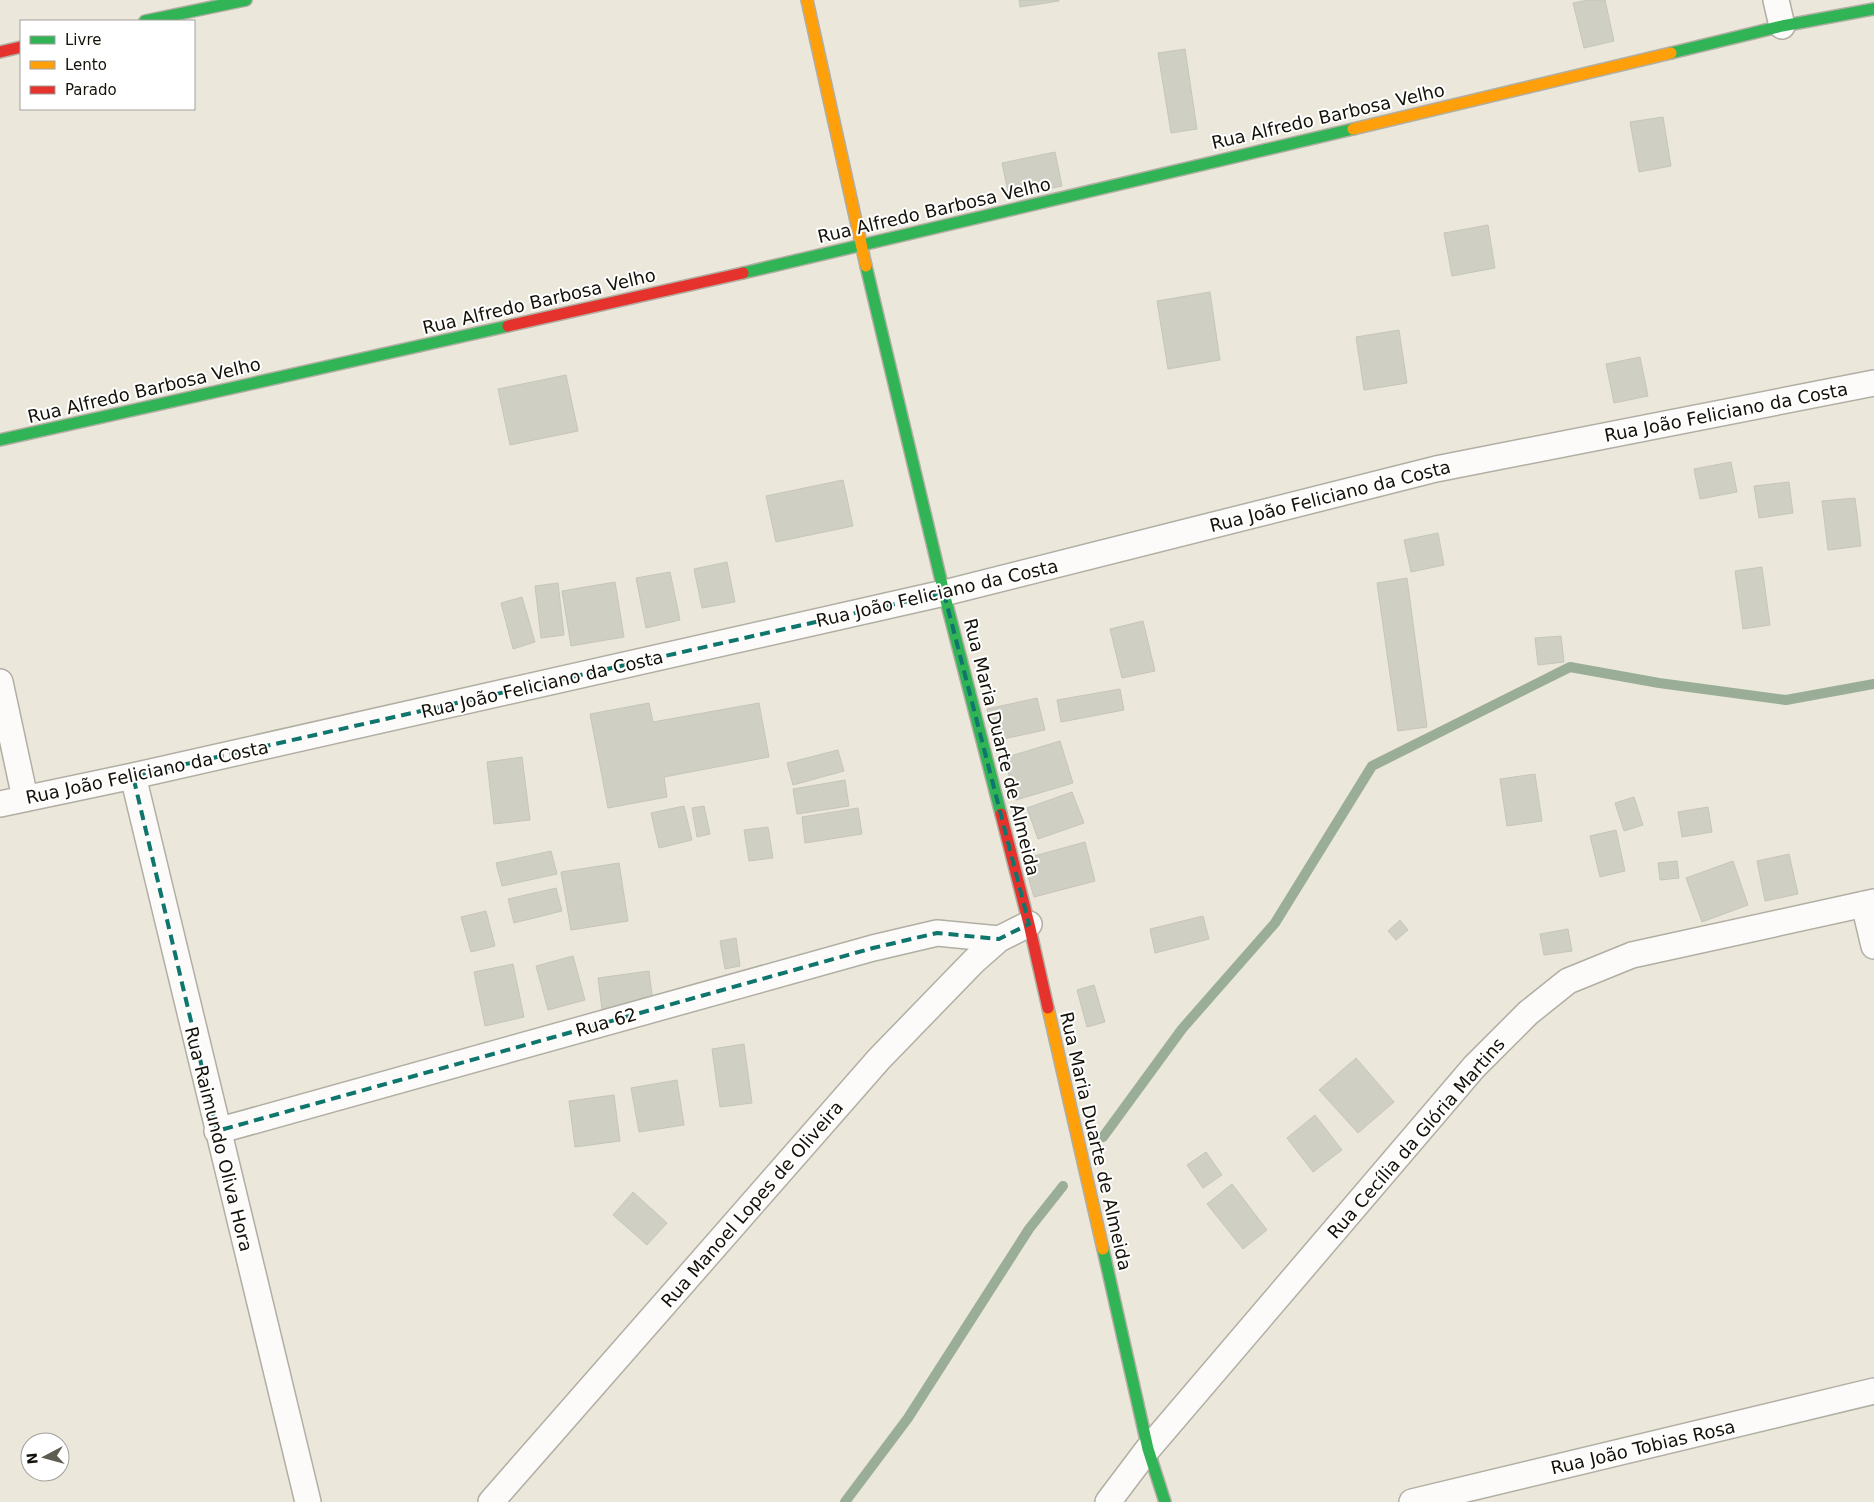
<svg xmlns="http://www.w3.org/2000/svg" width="1874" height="1502" font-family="'DejaVu Sans',sans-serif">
	<rect width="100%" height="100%" fill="#ebe7da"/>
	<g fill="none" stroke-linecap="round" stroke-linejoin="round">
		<path stroke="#9aae97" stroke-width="10" d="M1103 1137 1182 1029 1275 923 1372 766 1570 667 1659 683 1786 700 1874 684
			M845 1502 908 1418 1029 1229 1063 1186"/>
	</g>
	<path fill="#cfd0c3" stroke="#c6c5bb" d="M1019 0H1059V1L1020 7Z
		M1588 0H1605L1614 41 1584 48 1573 3Z
		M1185 49 1197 129 1171 133 1158 53Z
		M1663 117 1671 166 1639 172 1630 122Z
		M1055 152 1062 186 1009 197 1002 163Z
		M1488 225 1495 268 1452 276 1444 233Z
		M1210 292 1220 360 1168 369 1157 301Z
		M1399 330 1407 383 1364 390 1356 337Z
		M1640 357 1648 396 1614 403 1606 364Z
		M566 375 578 431 510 445 498 389Z
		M1731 462 1737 492 1700 499 1694 469Z
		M843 480 853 526 776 542 766 496Z
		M1789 482 1793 513 1759 518 1754 486Z
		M1855 498 1861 546 1828 550 1822 501Z
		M1438 533 1444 565 1411 572 1404 540Z
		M727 562 735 602 702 608 694 569Z
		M1762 567 1770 625 1743 629 1735 571Z
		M670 572 680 620 646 628 636 578Z
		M1407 578 1427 727 1398 731 1377 583Z
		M615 582 624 637 571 646 562 591Z
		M558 583 564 635 541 638 535 586Z
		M522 597 535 642 513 649 501 603Z
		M1143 621 1155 671 1122 678 1110 629Z
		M1561 636 1564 662 1538 665 1535 638Z
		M1120 689 1124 710 1061 722 1057 700Z
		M1037 698 1045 730 994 741 987 709Z
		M649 703 653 722 759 703 769 757 664 777 667 797 608 808 590 714Z
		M1060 741 1073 783 1016 800 1004 758Z
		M838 750 844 771 793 785 787 763Z
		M522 757 530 820 494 824 487 762Z
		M1535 774 1542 821 1507 826 1500 779Z
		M845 780 849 806 797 814 793 789Z
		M1072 792 1084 823 1038 839 1027 808Z
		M1634 797 1643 825 1624 831 1615 803Z
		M684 806 692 840 659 848 651 813Z
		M704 806 710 834 697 837 692 808Z
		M1708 807 1712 832 1682 837 1678 812Z
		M858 808 862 834 805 843 802 817Z
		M768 827 773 858 749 861 744 830Z
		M1616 830 1625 871 1600 877 1590 836Z
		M1085 842 1095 881 1034 897 1023 859Z
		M551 851 557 874 502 886 496 863Z
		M1789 854 1798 894 1765 901 1757 861Z
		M1677 861 1679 878 1660 880 1658 863Z
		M1733 861 1748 905 1702 922 1686 878Z
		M619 863 628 921 571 930 561 872Z
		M556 888 562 911 514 923 508 899Z
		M486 911 495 946 471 952 461 917Z
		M1203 916 1209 939 1155 953 1150 929Z
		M1400 920 1408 930 1396 940 1388 931Z
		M1568 929 1572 951 1544 955 1540 934Z
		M736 938 740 966 725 969 720 941Z
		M573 956 585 1000 548 1010 536 966Z
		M513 964 524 1017 485 1026 474 972Z
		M649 971 653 1002 602 1009 598 978Z
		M1094 985 1105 1022 1087 1027 1077 990Z
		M744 1044 752 1103 720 1107 712 1049Z
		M1356 1058 1394 1102 1358 1133 1319 1090Z
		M677 1080 684 1125 639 1132 631 1088Z
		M614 1095 620 1141 575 1147 569 1101Z
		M1315 1115 1342 1150 1313 1172 1287 1138Z
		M1206 1152 1222 1175 1203 1188 1187 1165Z
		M1232 1184 1267 1230 1243 1249 1207 1204Z
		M633 1192 667 1223 647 1245 613 1215Z"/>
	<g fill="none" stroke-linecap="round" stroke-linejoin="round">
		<defs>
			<path id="street" d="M1776 0 1782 26
				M0 682 25 798
				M133 776 308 1502
				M0 804 133 776 944 593 1436 469 1874 383
				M1864 904 1874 946
				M217 1131 873 948 937 933 999 939
				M491 1502 879 1059 974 961 999 939 1029 924
				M1108 1502 1148 1449 1474 1067 1528 1013 1568 981 1632 955 1874 902
				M1412 1502 1874 1391"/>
			<path id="fast" d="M145 21 246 0
				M1671 53 1782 26 1874 9
				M866 266 944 593 1001 814
				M743 273 1353 129
				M0 440 508 326
				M1103 1249 1148 1449 1165 1502"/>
			<path id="slow" d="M807 0 866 266
				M1353 129 1671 53
				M1048 1008 1103 1249"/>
			<path id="jam" d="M0 52 21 47
				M508 326 743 273
				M1001 814 1029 924 1048 1008"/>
		</defs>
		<use href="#street" stroke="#b1aea4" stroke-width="28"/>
		<use href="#fast" stroke="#b1aea4" stroke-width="14"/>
		<use href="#slow" stroke="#b1aea4" stroke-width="14"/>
		<use href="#jam" stroke="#b1aea4" stroke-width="14"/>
		<use href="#street" stroke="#fcfbf9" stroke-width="25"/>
		<use href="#fast" stroke="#30b455" stroke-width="11"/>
		<use href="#slow" stroke="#ff9f0a" stroke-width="11"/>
		<use href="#jam" stroke="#e5322d" stroke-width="11"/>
	</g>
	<path fill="none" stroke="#0f766e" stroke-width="4" stroke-dasharray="10 6" stroke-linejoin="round" d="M944 593 1029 924 999 939 937 933 873 948 217 1131 133 776Z"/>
	<g text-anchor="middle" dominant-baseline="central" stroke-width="4" stroke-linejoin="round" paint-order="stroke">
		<g font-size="18" fill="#141108" stroke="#fff">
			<text transform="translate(1328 116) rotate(-13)">Rua Alfredo Barbosa Velho</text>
			<text transform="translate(934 210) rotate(-13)">Rua Alfredo Barbosa Velho</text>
			<text transform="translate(539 301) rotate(-13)">Rua Alfredo Barbosa Velho</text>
			<text transform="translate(144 390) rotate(-13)">Rua Alfredo Barbosa Velho</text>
			<text transform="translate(1726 412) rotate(-11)">Rua João Feliciano da Costa</text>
			<text transform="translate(1330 496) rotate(-14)">Rua João Feliciano da Costa</text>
			<text transform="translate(937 593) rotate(-13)">Rua João Feliciano da Costa</text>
			<text transform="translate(542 684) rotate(-13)">Rua João Feliciano da Costa</text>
			<text transform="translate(1002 747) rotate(76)">Rua Maria Duarte de Almeida</text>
			<text transform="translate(147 772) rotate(-12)">Rua João Feliciano da Costa</text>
			<text transform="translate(606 1022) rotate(-16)">Rua 62</text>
			<text transform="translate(1416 1138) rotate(-49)">Rua Cecília da Glória Martins</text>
			<text transform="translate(219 1139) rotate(76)">Rua Raimundo Oliva Hora</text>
			<text transform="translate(1096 1141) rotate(77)">Rua Maria Duarte de Almeida</text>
			<text transform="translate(752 1204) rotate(-49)">Rua Manoel Lopes de Oliveira</text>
			<text transform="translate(1643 1447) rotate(-13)">Rua João Tobias Rosa</text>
		</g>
	</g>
	<rect x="20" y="20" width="175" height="90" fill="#ffffff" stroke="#a1a09c"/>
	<rect x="30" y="36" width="25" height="8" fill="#30b455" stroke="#a1a09c"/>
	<text x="65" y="45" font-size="15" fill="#141108">Livre</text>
	<rect x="30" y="61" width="25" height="8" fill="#ff9f0a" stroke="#a1a09c"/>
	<text x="65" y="70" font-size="15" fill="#141108">Lento</text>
	<rect x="30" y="86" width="25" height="8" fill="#e5322d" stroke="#a1a09c"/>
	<text x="65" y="95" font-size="15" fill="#141108">Parado</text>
	<g transform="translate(45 1457) rotate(264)"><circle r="24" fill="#ffffff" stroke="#a1a09c"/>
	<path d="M0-4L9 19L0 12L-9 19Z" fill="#5f5c52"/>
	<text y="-8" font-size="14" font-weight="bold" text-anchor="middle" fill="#141108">N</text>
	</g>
</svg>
